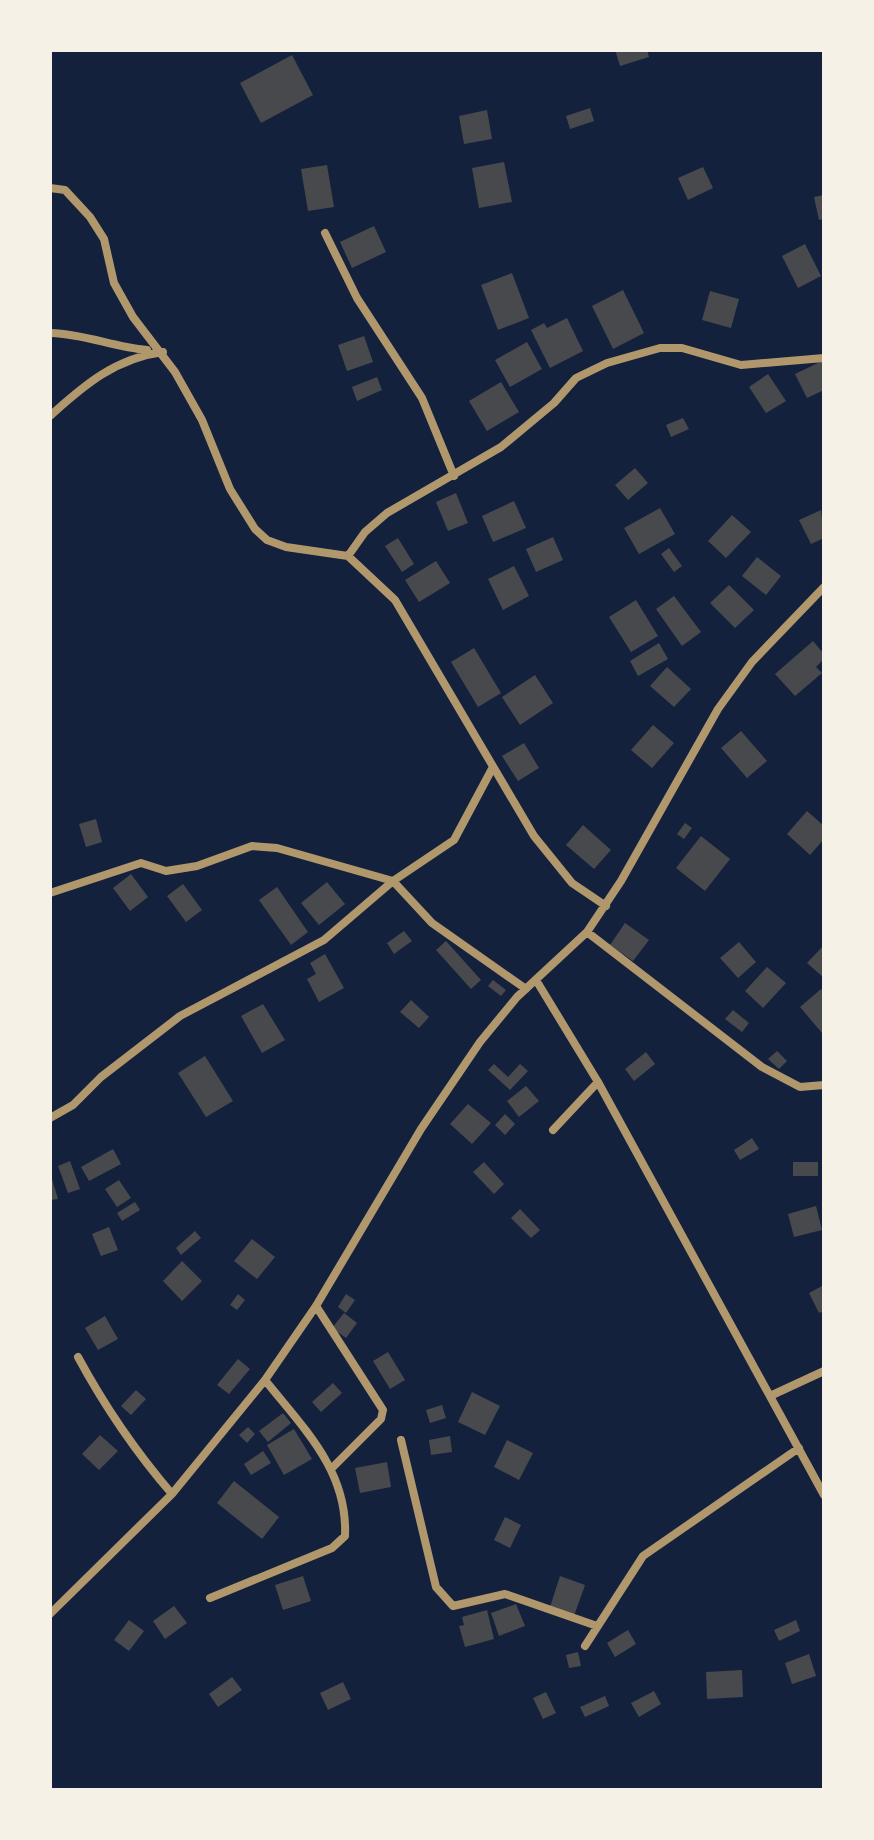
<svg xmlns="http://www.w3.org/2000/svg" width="874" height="1840" font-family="'PT Sans',sans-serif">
	<rect width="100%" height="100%" fill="#14213d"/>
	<path fill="#48494c" d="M615 50H647L649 57 620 66Z
		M292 55 313 95 261 123 240 83Z
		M590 108 594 121 570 129 566 116Z
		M487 110 492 139 464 144 459 116Z
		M504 162 512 202 479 208 472 168Z
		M327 165 334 207 308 211 301 169Z
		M703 167 713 188 688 200 678 178Z
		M824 195V219L819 220 814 197Z
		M374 226 386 252 352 268 340 242Z
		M805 244 821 276 798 288 782 256Z
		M512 273 529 318 498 330 481 285Z
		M623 290 644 333 613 349 592 306Z
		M710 291 739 299 731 328 702 320Z
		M567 318 583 351 550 368 531 330 544 323 547 328Z
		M364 336 373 362 347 371 338 345Z
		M527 342 542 369 510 387 495 360Z
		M824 360V390L807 398 795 374Z
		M768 374 786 401 766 413 749 387Z
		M377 377 382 390 357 401 352 387Z
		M501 382 519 412 487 431 469 401Z
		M683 418 689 429 671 437 666 425Z
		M635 468 648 483 628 500 615 485Z
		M456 493 468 523 448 531 436 502Z
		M514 501 526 528 493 542 482 516Z
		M660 508 675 534 639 554 624 528Z
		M821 510 824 538 811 544 799 520Z
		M732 515 751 532 726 558 708 541Z
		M553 537 563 560 536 572 526 549Z
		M398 538 414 564 402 572 385 546Z
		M669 548 682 566 674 572 661 554Z
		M757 557 781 576 766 595 742 576Z
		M436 561 450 583 419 602 405 580Z
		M514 566 529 596 503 610 488 579Z
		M729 585 754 610 735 628 710 603Z
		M674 596 701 632 682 646 656 609Z
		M636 600 658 636 631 652 609 617Z
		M813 641 824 654V659L816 667 822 673 795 696 775 674Z
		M659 643 668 659 638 676 630 661Z
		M474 648 501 693 478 707 451 662Z
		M667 667 691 689 674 707 650 686Z
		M535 675 553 703 520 725 502 697Z
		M653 725 674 743 652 768 631 750Z
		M741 731 767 761 747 778 721 748Z
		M524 743 539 768 518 781 502 756Z
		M807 811 824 826V839L810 855 787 834Z
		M96 819 102 842 86 847 79 824Z
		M685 823 692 828 684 839 677 834Z
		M583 825 611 850 594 869 566 845Z
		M701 836 730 859 705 891 676 868Z
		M131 874 148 897 130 911 113 888Z
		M327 882 345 904 319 925 301 903Z
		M183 884 202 910 186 922 167 896Z
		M277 887 308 932 291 945 259 900Z
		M625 923 649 940 633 961 610 945Z
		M404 931 412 941 394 954 387 943Z
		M446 941 481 980 471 989 436 950Z
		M739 942 756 962 738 978 720 958Z
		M824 945V978L807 963Z
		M325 954 344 988 319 1002 307 979 316 974 310 963Z
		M767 967 786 983 763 1008 745 991Z
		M493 980 506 990 501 996 488 986Z
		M821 989 824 993 822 1033 800 1007Z
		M411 1000 429 1017 419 1028 400 1012Z
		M263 1004 285 1040 262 1053 241 1016Z
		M733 1010 749 1023 742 1032 725 1019Z
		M777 1051 787 1061 779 1069 768 1059Z
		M646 1052 655 1064 634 1081 625 1069Z
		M205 1056 233 1101 206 1117 178 1073Z
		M494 1064 508 1077 520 1064 528 1071 510 1090 488 1070Z
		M526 1086 539 1101 519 1117 507 1101Z
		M468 1104 491 1123 472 1144 450 1124Z
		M505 1114 515 1124 505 1135 495 1125Z
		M752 1138 759 1149 740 1160 734 1150Z
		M113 1149 121 1164 89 1181 81 1167Z
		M70 1161 80 1189 68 1193 58 1166Z
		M484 1162 504 1184 494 1194 473 1172Z
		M793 1162H818V1176H793Z
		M50 1172 58 1199 50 1200Z
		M119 1180 131 1198 117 1207 105 1189Z
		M135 1202 140 1210 122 1221 117 1213Z
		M816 1206 822 1230 794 1237 788 1214Z
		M520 1209 540 1230 531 1238 511 1218Z
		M109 1227 118 1250 101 1256 92 1234Z
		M195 1231 201 1238 181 1255 176 1248Z
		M252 1239 275 1257 257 1279 234 1261Z
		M182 1261 202 1281 182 1301 163 1281Z
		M824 1285V1311L819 1313 809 1293Z
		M238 1294 245 1300 237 1310 230 1305Z
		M346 1294 355 1300 346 1313 338 1307Z
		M344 1313 357 1323 346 1338 332 1328Z
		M105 1316 118 1339 98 1350 85 1328Z
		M388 1352 405 1380 390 1389 373 1361Z
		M238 1359 250 1369 229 1394 217 1385Z
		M333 1383 342 1393 321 1412 312 1402Z
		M136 1390 146 1399 131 1415 121 1406Z
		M472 1392 500 1406 485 1435 458 1422Z
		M442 1405 446 1418 430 1423 426 1410Z
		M283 1413 291 1423 268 1442 259 1431Z
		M248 1427 255 1434 247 1443 239 1435Z
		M294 1429 312 1459 284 1475 267 1445Z
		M100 1435 118 1451 99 1470 82 1454Z
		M450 1436 452 1452 431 1455 429 1440Z
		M507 1440 533 1453 519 1480 494 1467Z
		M263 1451 271 1463 251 1475 244 1464Z
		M387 1462 391 1487 360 1493 355 1468Z
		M234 1481 279 1517 262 1539 217 1503Z
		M505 1517 521 1525 510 1548 494 1540Z
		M303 1576 311 1601 283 1610 275 1585Z
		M560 1576 585 1585 574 1616 550 1607Z
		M516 1604 525 1626 499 1636 491 1613Z
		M174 1606 187 1623 165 1639 153 1621Z
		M487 1610 494 1639 465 1647 459 1626 464 1625 462 1617Z
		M129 1620 144 1631 129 1651 114 1640Z
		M796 1620 800 1631 779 1641 774 1630Z
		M628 1630 636 1644 615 1657 607 1643Z
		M578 1652 581 1666 569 1668 566 1655Z
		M809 1654 816 1676 792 1684 785 1663Z
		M742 1670 743 1697 707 1699 706 1672Z
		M232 1677 242 1690 218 1707 209 1694Z
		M343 1682 351 1699 328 1710 320 1693Z
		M654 1691 661 1704 639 1717 631 1703Z
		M546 1692 556 1713 543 1719 533 1698Z
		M605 1696 609 1706 585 1717 580 1707Z"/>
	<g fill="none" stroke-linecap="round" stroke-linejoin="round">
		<path stroke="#b1986c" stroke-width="8" d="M50 188 65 190 90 217 104 239 114 283 133 317 175 372 202 420 230 489 255 529 267 540 286 547 348 556 395 600 534 836 572 883 606 906
			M325 233 357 298 422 398 454 476
			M51 333C85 334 113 347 147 350
			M50 416C84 385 116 358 163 352
			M348 556 365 532 387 513 501 447 554 403 576 378 607 363 660 348H682L741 365 824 358
			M50 893 141 863 166 871 197 866 252 846 277 848 393 881 432 923 526 989
			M587 932 762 1067 800 1087 824 1085
			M536 980 598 1082 824 1495
			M50 1118 73 1105 101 1077 180 1016 324 940 393 881 454 840 493 767
			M553 1130 598 1082
			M316 1306 383 1410 381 1419 332 1468
			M78 1357C105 1407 135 1451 172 1494
			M770 1396 824 1371
			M401 1440 436 1587 453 1606 505 1594 597 1626
			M210 1598 332 1548 345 1536C348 1470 303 1428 265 1380
			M50 1614 172 1494 265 1380 316 1306 421 1129 480 1042 517 997 587 932 621 881 718 709 752 662 824 587
			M585 1646 643 1556 799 1448"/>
	</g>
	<rect width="874" height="1840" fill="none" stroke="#f6f1e7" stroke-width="104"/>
</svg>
